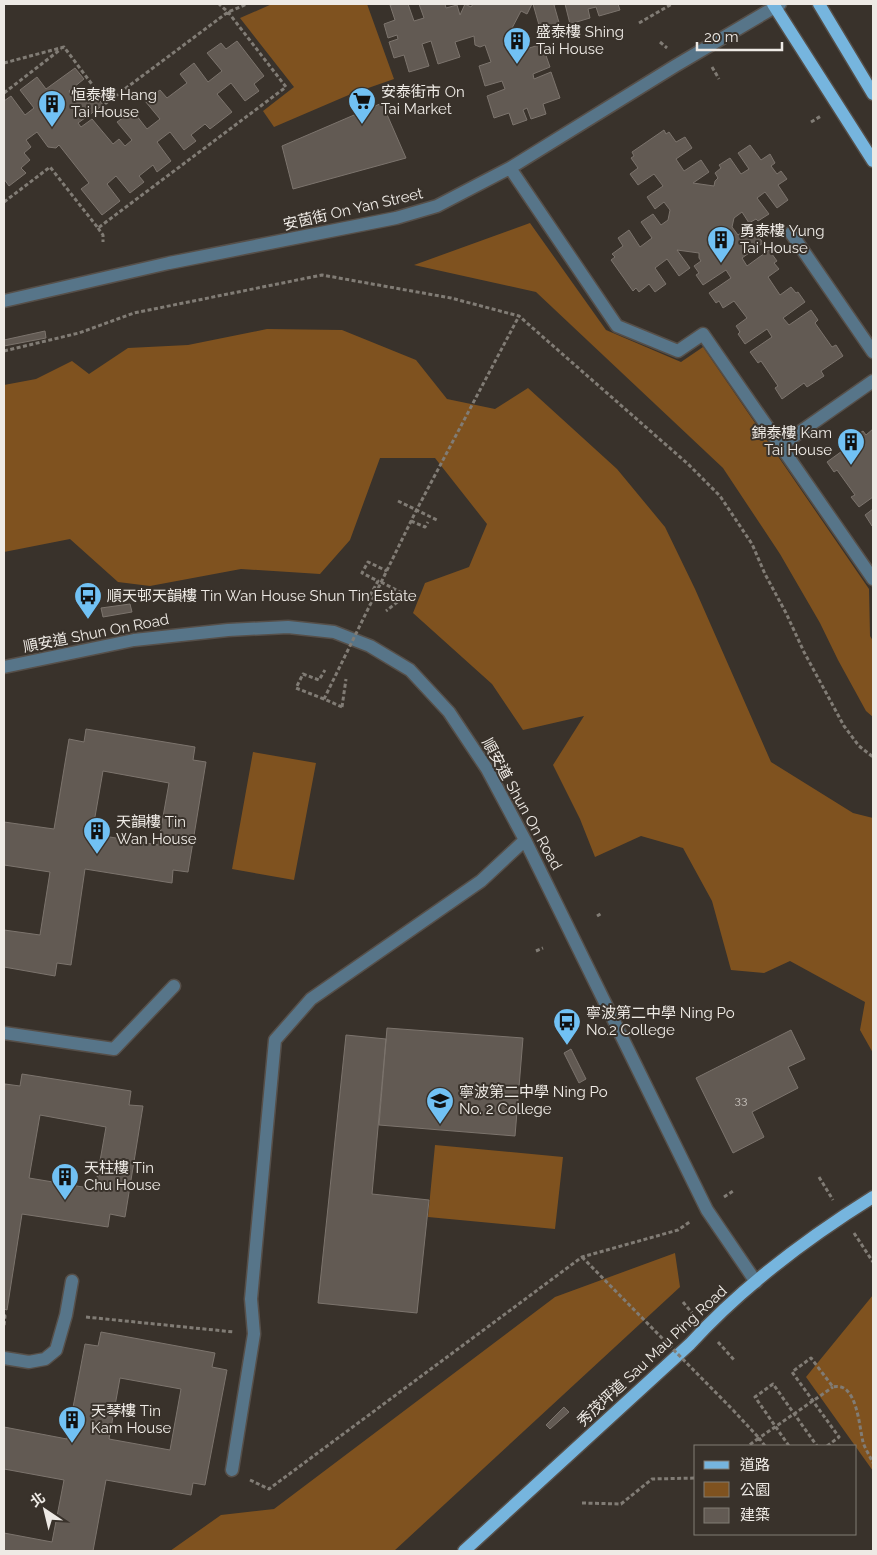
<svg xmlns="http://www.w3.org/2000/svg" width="877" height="1555" font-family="Raleway,'Noto Sans TC',sans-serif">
	<rect width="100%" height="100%" fill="#39322b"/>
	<path fill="#7f521f" d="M272 4H367L394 79 351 94 274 127 263 111 294 87 240 18Z
		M530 223 606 330 681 362 703 347 869 589 870 636 873 641V717L866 711 838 660 820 623 780 554 723 468 536 292 414 265Z
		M267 329 342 330 416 360 447 399 495 409 528 388 617 469 665 527 695 589 771 762 853 813 873 818V1053L860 1030 865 1002 790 961 764 973 731 970 712 901 683 848 641 836 595 857 580 819 553 765 584 716 523 730 492 684 413 613 425 583 469 567 487 524 435 458H380L350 540 320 574 241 569 150 586 118 582 70 539 4 552V385L36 379 72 361 89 374 128 348 188 345Z
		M253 752 316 763 294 880 232 869Z
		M435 1145 563 1157 555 1229 428 1217Z
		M675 1253 680 1287 394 1551H170L221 1515 274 1509 555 1297Z
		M873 1295V1471L806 1377Z"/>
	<path fill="#625a53" stroke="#7c746d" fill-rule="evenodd" d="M396 4H408L414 21 424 18 419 4H445L446 8 457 5 460 15 465 4 471 7 473 4H532L527 14 521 11 511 30 516 32 523 50 542 44 550 67 533 74 534 79 551 72 560 98 543 104 546 114 531 119 527 108 523 110 527 120 513 125 509 113 494 118 487 96 505 89 502 81 485 86 479 66 491 62 485 45 480 47 475 45 474 36 455 42 460 57 438 64 431 41 422 44 429 66 409 72 404 55 394 58 389 42 398 39 397 35 388 38 384 24 395 20 390 5Z
		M533 4H558L554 5 560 26 541 32Z
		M565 4H618L620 10 599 16 596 7 588 9 590 18 570 24Z
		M237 41 264 76 254 84 259 91 245 101 231 83 217 94 232 112 210 129 205 124 191 135 196 141 184 150 170 132 157 142 171 161 157 172 153 165 139 176 144 182 130 193 116 176 107 184 120 201 102 215 81 189 89 183 59 145 56 148 48 147 37 132 26 140 31 147 24 153 30 160 21 168 26 173 9 186 4 179V101L11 96 25 115 34 108 20 90 37 77 46 89 75 68 84 79 69 91 75 100 82 95 84 98 93 91 103 105 78 123 81 127 92 119 113 144 119 139 125 146 132 140 117 122 133 111 147 129 160 119 145 101 160 90 167 98 187 83 180 74 194 63 208 82 222 71 207 53 221 43 226 49Z
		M382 103 406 158 293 189 282 146Z
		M664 130 666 134 669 132 676 142 685 137 692 148 676 159 684 171 701 160 709 172 693 183 714 186 715 181 718 178 715 173 721 168 719 165 730 158 741 174 749 169 738 153 750 145 761 160 770 154 775 163 771 166 777 174 781 171 787 179 778 185 788 200 777 208 765 192 757 198 769 214 758 221 756 219 749 223 742 212 734 218 732 227 738 235 749 227 754 234 756 233 763 243 742 258 747 266 769 250 777 261 774 263 779 269 768 277 780 295 791 287 796 293 798 292 805 302 783 318 789 325 811 310 818 320 815 323 832 347 836 345 843 356 821 371 824 376 807 387 804 383 782 399 775 388 778 386 761 361 758 363 750 352 772 337 767 329 745 344 738 334 740 332 736 326 747 318 734 301 723 308 719 301 716 303 709 293 731 278 726 270 703 285 696 275 699 273 694 266 701 261 699 258V253L677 250 690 268 679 276 667 259 655 268 666 284 655 292 649 284 639 292 636 288 633 291 611 260 615 257 612 254 623 246 618 238 629 230 640 247 652 238 641 222 653 214 661 225 668 220 670 210 664 202 655 209 647 197 663 186 654 174 638 185 630 174 638 168 631 158 634 156 632 152Z
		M45 331 46 338 4 346V340Z
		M873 429V497L859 507 851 497 855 495 837 470 834 472 827 462 849 446 846 442 863 431 866 435Z
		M873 509V525L872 526 865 515Z
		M130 604 132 612 103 617 101 608Z
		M86 729 195 747 193 760 206 762 188 872 173 870 172 883 85 869 71 965 57 963 55 976 4 967V930L40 935 50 872 4 865V822L54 829 69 739 84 742ZM103 771 169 783 158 845 92 834Z
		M387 1028 523 1038 515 1136 379 1125Z
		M791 1030 805 1059 788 1067 798 1088 752 1112 764 1137 733 1153 696 1078Z
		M346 1035 386 1039 372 1194 429 1200 417 1313 318 1303Z
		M571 1049 586 1079 579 1083 564 1053Z
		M22 1074 131 1091 129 1105 143 1106 125 1217 110 1214 108 1227 22 1214 7 1310 4 1309V1091L5 1084 20 1086ZM40 1115 106 1127 95 1189 29 1178Z
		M101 1332 215 1353 212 1367 227 1370 205 1485 193 1483 191 1495 106 1480 93 1551H4V1533L52 1542 64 1480 4 1469V1427L67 1439 85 1344 98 1346ZM120 1378 181 1389 170 1450 109 1439Z
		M564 1407 569 1412 550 1429 546 1425Z"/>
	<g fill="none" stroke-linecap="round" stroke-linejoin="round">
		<defs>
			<path id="minor" d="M510 168 617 326 678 351 703 334 873 579
				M791 233 873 352
				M4 301 169 263 396 218 437 206 510 168 675 66 780 4
				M780 446 873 381
				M4 667 134 640 228 630 288 627 334 632 370 646 410 670 449 712 487 769 525 840 707 1210 756 1282
				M4 1033 114 1049 174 986
				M4 1358 29 1362 45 1359 56 1350 66 1315 72 1281
				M232 1470 254 1334 251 1299 275 1040 311 999 481 881 525 840"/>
			<path id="major" d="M773 4 873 161
				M819 4 873 94
				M464 1551 690 1344C741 1288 809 1237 873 1197"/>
		</defs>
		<use href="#minor" stroke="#564f49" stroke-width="15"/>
		<use href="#major" stroke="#564f49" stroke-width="15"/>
		<path stroke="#817c75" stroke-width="3" stroke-dasharray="4 2.5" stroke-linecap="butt" d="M639 23 672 4
			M660 42 667 48
			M4 63 64 47 106 103 228 12 247 4
			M712 67 719 79
			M4 93 61 49
			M811 122 821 116
			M4 202 50 167 98 228 286 87 228 12 219 4
			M98 228 103 235V242
			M4 351 79 333 134 313 322 275 451 298 519 316 688 464 720 496 752 544 765 574 786 613 804 652 844 726 859 746 873 757
			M398 501 437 520
			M411 521 425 527 428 522
			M381 582 406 595 386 611
			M367 601 378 581 362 573 368 562 387 571
			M324 699 296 688 303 674 319 680 325 670
			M342 707 346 679
			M597 916 602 913
			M536 951 543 948
			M819 1177 833 1200
			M724 1197 733 1191
			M854 1233 873 1262
			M683 1302 692 1313
			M4 1315 5 1316 4 1326
			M86 1317 234 1332
			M718 1342 735 1361
			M733 1410 759 1438 748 1446
			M765 1446 759 1438 833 1387
			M789 1446 755 1397 773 1384 817 1446
			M827 1446 839 1437 792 1372 811 1358 833 1387C857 1381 859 1426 863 1442 865 1449 870 1456 873 1463
			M250 1480 269 1489 582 1257 678 1230 691 1221
			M582 1503 621 1504 652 1479 696 1478"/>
		<use href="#minor" stroke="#577589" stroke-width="12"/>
		<use href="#major" stroke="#76b5de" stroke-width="12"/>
		<path stroke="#817c75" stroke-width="3" stroke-dasharray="4 2.5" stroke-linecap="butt" d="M342 707 324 699 415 513 519 316
			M582 1257 733 1410"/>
	</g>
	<defs>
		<symbol id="building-pin" viewBox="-11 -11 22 30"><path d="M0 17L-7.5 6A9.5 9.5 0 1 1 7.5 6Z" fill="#71c1f4" stroke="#39322b"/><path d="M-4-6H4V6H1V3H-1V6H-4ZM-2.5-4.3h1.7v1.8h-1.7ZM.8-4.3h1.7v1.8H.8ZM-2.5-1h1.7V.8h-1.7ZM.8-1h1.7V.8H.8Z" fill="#111"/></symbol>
		<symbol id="supermarket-pin" viewBox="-11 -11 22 30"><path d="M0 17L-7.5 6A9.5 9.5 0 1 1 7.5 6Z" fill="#71c1f4" stroke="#39322b"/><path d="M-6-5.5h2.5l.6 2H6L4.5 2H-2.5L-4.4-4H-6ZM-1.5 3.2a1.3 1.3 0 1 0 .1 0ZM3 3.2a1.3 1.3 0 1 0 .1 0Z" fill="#111"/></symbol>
		<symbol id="bus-pin" viewBox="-11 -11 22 30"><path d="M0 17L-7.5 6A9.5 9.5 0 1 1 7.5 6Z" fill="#71c1f4" stroke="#39322b"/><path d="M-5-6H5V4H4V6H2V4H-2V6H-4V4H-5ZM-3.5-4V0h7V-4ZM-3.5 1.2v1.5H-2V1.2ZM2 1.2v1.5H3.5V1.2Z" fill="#111"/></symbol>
		<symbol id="school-pin" viewBox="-11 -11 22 30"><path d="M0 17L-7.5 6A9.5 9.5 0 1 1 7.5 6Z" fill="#71c1f4" stroke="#39322b"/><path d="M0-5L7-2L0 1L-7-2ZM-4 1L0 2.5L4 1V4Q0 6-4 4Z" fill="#111"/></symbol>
	</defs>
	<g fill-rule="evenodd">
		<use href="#building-pin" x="501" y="25" width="32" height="43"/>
		<use href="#supermarket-pin" x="346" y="85" width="32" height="43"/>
		<use href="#building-pin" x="36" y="88" width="32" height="43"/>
		<use href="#building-pin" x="705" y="224" width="32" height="43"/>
		<use href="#building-pin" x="835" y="426" width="32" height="43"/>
		<use href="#bus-pin" x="72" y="580" width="32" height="43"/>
		<use href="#building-pin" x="81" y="815" width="32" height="43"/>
		<use href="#bus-pin" x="551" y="1006" width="32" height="43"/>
		<use href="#school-pin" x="424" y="1085" width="32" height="43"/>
		<use href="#building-pin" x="49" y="1161" width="32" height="43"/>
		<use href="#building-pin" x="56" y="1404" width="32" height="43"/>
	</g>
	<g text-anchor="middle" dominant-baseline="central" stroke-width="4" stroke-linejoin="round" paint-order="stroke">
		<g font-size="12" fill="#cbc6c0">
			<text x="741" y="1100">33</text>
		</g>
		<g font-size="15" fill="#eeeae5" stroke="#39322b" text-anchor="start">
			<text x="536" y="32">盛泰樓 Shing<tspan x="536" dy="17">Tai House</tspan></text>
			<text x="381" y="92">安泰街市 On<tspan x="381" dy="17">Tai Market</tspan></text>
			<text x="71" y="95">恒泰樓 Hang<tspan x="71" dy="17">Tai House</tspan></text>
			<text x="740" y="231">勇泰樓 Yung<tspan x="740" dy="17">Tai House</tspan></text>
			<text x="832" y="433" text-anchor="end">錦泰樓 Kam<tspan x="832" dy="17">Tai House</tspan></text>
			<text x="107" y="596">順天邨天韻樓 Tin Wan House Shun Tin Estate</text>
			<text x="116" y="822">天韻樓 Tin<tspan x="116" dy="17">Wan House</tspan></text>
			<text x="586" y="1013">寧波第二中學 Ning Po<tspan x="586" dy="17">No.2 College</tspan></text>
			<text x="459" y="1092">寧波第二中學 Ning Po<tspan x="459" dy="17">No. 2 College</tspan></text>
			<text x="84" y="1168">天柱樓 Tin<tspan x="84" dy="17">Chu House</tspan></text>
			<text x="91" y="1411">天琴樓 Tin<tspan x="91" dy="17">Kam House</tspan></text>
		</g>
		<g font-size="15" fill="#eeeae5" stroke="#39322b">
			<text transform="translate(353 209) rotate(-13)">安茵街 On Yan Street</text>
			<text transform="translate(96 633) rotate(-11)">順安道 Shun On Road</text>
			<text transform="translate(522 804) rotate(61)">順安道 Shun On Road</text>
			<text transform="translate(652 1356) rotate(-43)">秀茂坪道 Sau Mau Ping Road</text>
		</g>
	</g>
	<rect width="877" height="1555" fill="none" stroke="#eeeae5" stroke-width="10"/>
	<rect x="694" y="1445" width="162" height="90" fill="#39322b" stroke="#817c75"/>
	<rect x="704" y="1461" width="25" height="8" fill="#76b5de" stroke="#817c75"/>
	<text x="740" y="1470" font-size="15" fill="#eeeae5">道路</text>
	<rect x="704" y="1482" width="25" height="15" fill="#7f521f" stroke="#817c75"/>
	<text x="740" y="1495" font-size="15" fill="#eeeae5">公園</text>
	<rect x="704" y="1508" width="25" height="15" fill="#625a53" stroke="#817c75"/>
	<text x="740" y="1520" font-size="15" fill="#eeeae5">建築</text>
	<g transform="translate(45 1510) rotate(325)" stroke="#39322b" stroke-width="4" paint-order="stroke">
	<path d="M0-4L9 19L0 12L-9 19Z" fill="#eeeae5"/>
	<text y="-8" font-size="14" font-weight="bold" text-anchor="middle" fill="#eeeae5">北</text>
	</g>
	<path d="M697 42v8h85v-8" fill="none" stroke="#eeeae5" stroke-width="2.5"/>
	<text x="704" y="42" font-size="15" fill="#eeeae5" stroke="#39322b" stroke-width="4" paint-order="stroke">20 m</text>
</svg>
